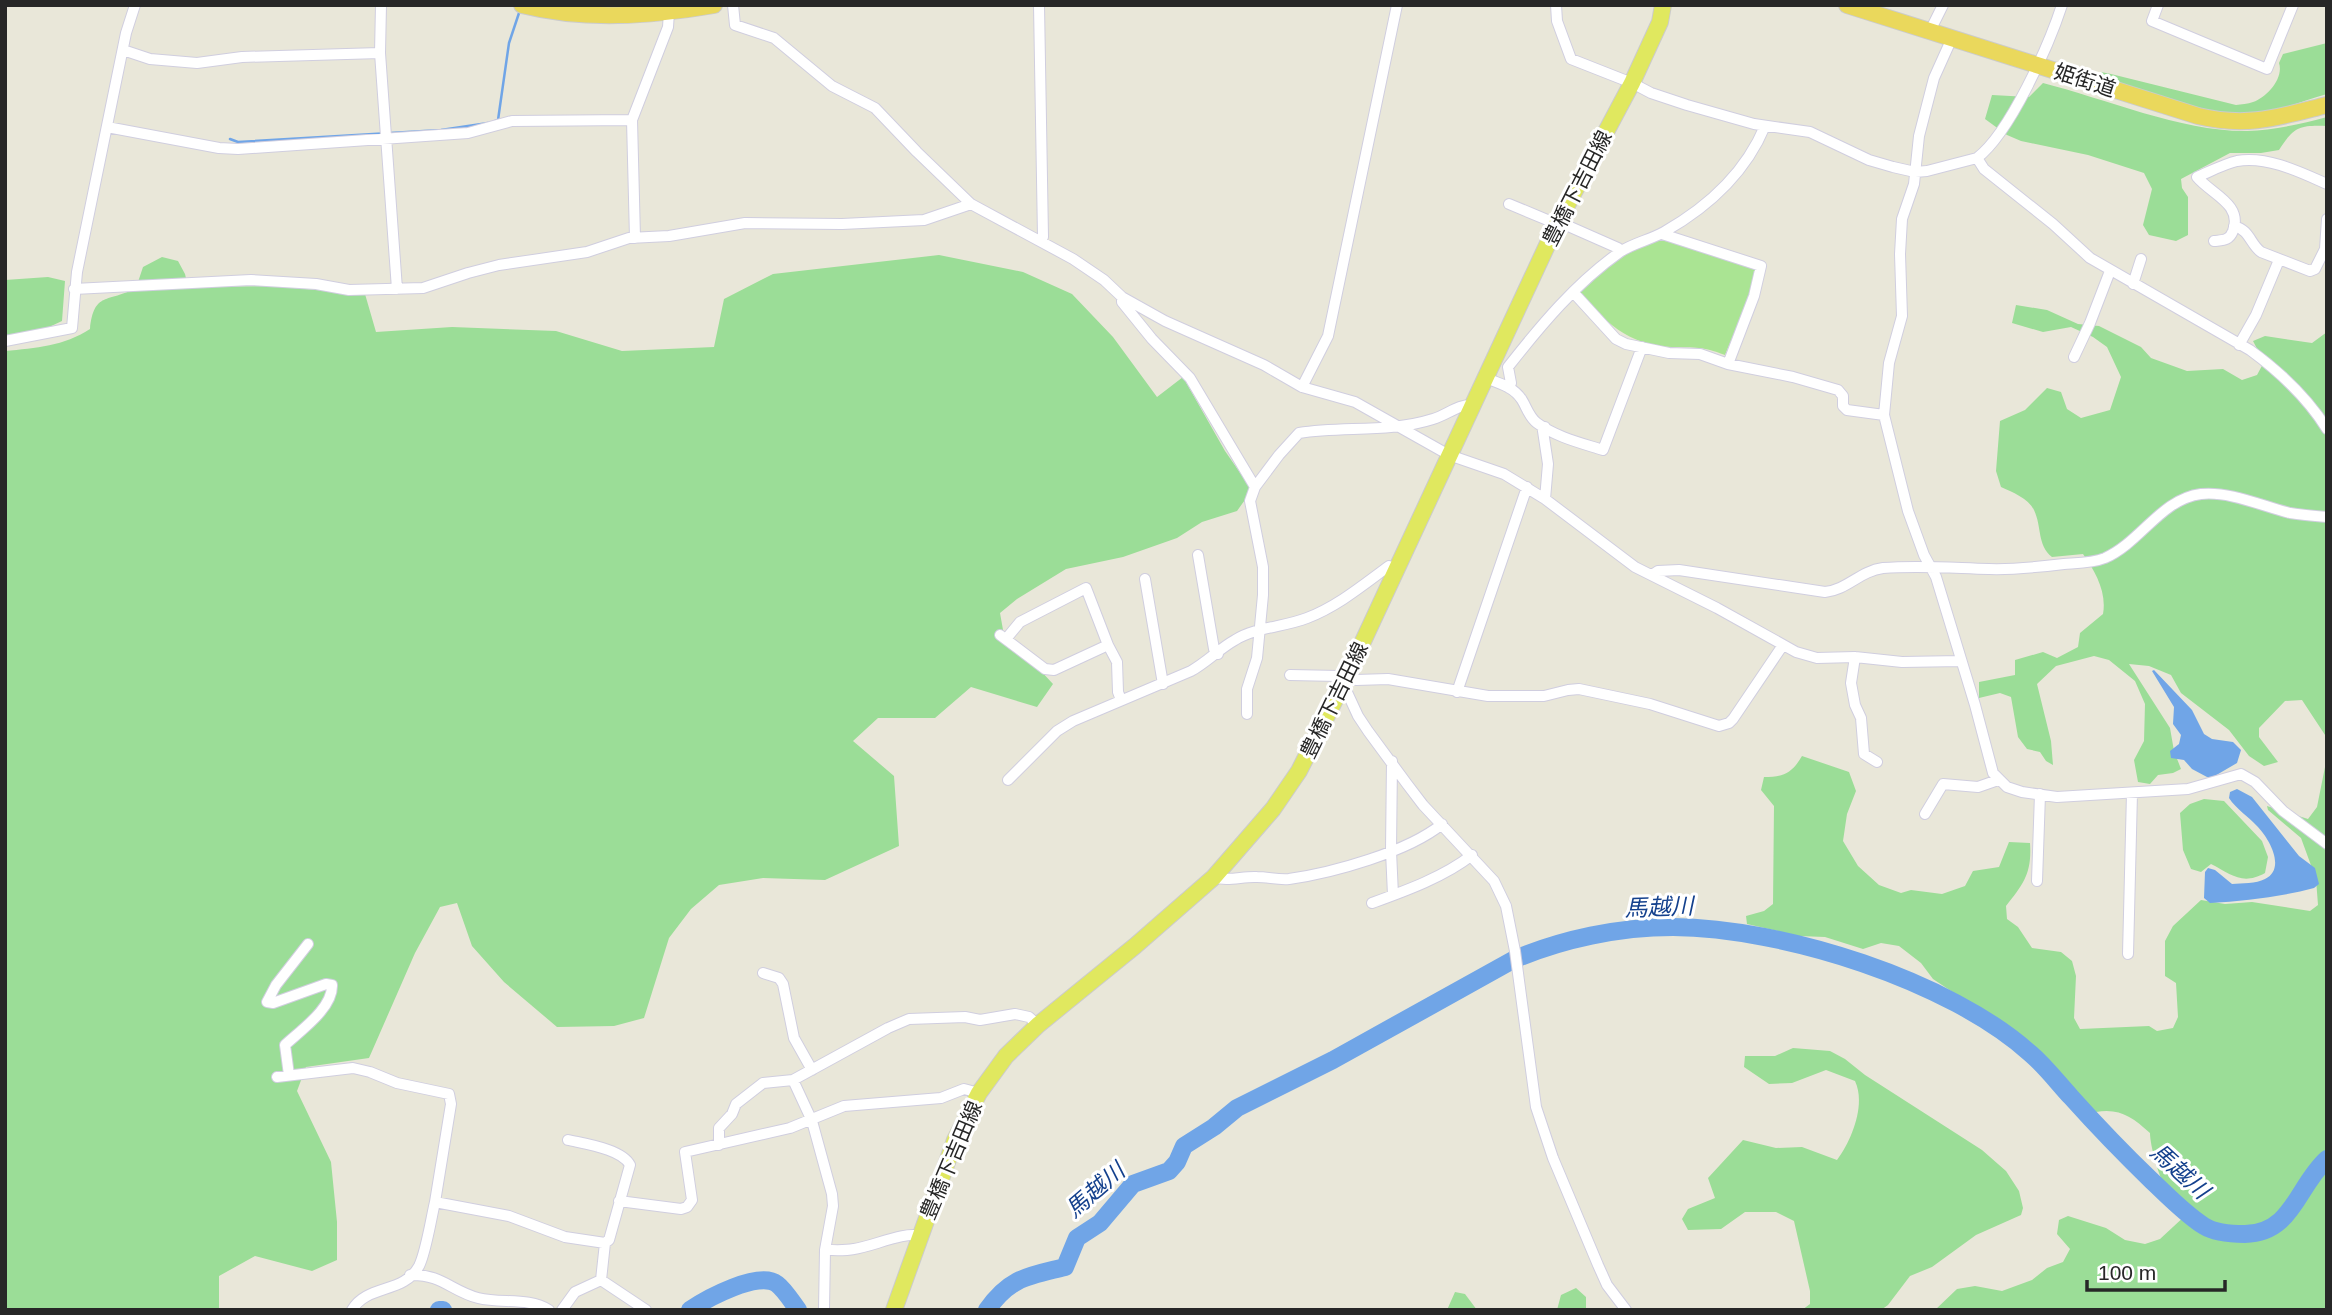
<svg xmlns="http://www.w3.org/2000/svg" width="2332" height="1315" font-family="Arial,'Noto Sans JP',sans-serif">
	<rect width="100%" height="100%" fill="#e9e7d9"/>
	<path fill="#9bdd97" d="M2327 43V94C2303 101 2278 111 2253 114 2208 119 2144 90 2101 76V72L2111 74 2236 105C2241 104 2248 104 2253 102 2267 97 2284 78 2279 63L2283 54Z
		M2043 83C2106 99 2183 132 2247 131 2274 130 2301 124 2327 117V126C2299 125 2294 127 2279 150L2261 153H2230L2181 179 2182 188 2188 197V235L2176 241 2149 235 2143 225 2152 189 2144 173 2088 155 2021 141 2007 135 1985 119 1992 95 2029 97Z
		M939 255 1023 272 1072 294 1113 337 1157 397 1183 377 1225 451 1252 490 1237 511 1202 522 1177 538 1123 557 1066 569 1017 599 1000 613 1005 641 1026 655 1053 684 1037 707 971 687 935 718H878L853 741 894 776 899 846 825 880 763 878 719 885 691 909 669 938 644 1018 614 1026 557 1027 504 982 472 946 457 903 440 907 415 953 369 1058 306 1067 297 1091 331 1162 337 1222V1260L312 1271 255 1256 219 1276V1310H5V351C36 348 64 346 90 329 94 291 108 303 136 288L143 267 162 257 178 261 185 274 188 287 269 286 365 294 376 332 452 327 556 331 622 351 714 347 724 299 773 274Z
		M48 277 65 281 62 321 47 328 5 338V280Z
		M2016 305 2047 310 2078 324 2099 326 2141 347 2151 358 2187 371 2223 369 2242 380 2257 375 2264 362 2253 341 2265 336 2312 343 2327 332V1310H1935L1957 1289 1975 1286 2002 1291 2032 1280 2047 1268 2063 1262 2070 1249 2057 1234 2059 1220 2068 1216 2106 1228 2125 1240 2145 1244 2160 1239 2187 1214C2182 1202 2174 1197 2166 1187 2159 1179 2150 1145 2150 1133 2132 1117 2120 1108 2096 1112L2078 1099 2045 1060 2023 1039 1933 979 1921 963 1899 946 1881 943 1863 949 1825 937 1799 936 1747 924 1746 916 1764 911 1773 904 1774 806 1761 790 1764 777C1784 777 1792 773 1802 756L1849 772 1856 791 1847 814 1843 841 1858 866 1879 885 1901 893 1911 890 1942 894 1965 886 1973 871 1999 867 2009 842 2030 843C2032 873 2024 883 2006 906L2007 919 2018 927 2032 948 2061 952 2072 961 2076 976 2074 1018 2080 1029 2149 1026 2157 1031 2173 1028 2178 1017 2176 983 2165 976V941L2173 926 2201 900 2225 904 2252 902 2310 911 2318 905 2316 879 2301 838 2268 810 2267 806 2308 819 2317 807 2326 762 2327 738 2302 700 2285 701 2259 728V737L2278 762 2264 766 2249 756 2229 730 2181 693 2171 675 2149 666 2129 664 2170 728 2174 751 2181 769 2173 773 2158 775 2150 784 2138 782 2134 760 2144 741 2145 704 2135 681 2109 660 2094 656 2056 666 2037 684 2051 741 2053 765 2046 761 2040 752 2027 749 2018 737 2011 697 2000 693 1979 698V682L2015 675V660L2043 652 2057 658 2078 647 2080 633 2103 614C2107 592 2095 571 2083 554L2052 557C2037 545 2042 527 2034 510 2028 498 2012 492 2001 487L1996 471 2000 421 2025 410 2047 388 2061 392 2067 409 2081 418 2110 410 2121 377 2107 347 2093 337 2071 327 2043 332 2012 323Z
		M2204 799 2224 801 2262 841 2268 857 2265 873C2242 886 2231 874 2211 864L2201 872 2191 869 2183 850 2180 813 2190 804Z
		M1793 1048 1830 1051 1845 1059 1865 1075 1982 1150 2006 1171 2019 1191 2023 1208 2021 1215 1976 1235 1932 1267 1910 1276 1888 1305 1881 1310H1802L1810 1304V1291L1794 1221 1776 1212H1745L1721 1229 1688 1230 1682 1219 1688 1209 1715 1198 1708 1178 1743 1140 1776 1148 1802 1147 1837 1160C1852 1140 1866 1104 1855 1081L1826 1070 1792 1083 1769 1084 1744 1067 1745 1056H1775Z
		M1576 1288 1586 1297V1310H1557L1561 1295Z
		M1455 1292 1465 1294 1477 1310H1447Z"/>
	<path fill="#aae493" d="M1660 237 1757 269 1750 295 1725 355C1701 346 1696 348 1672 347 1627 345 1605 322 1578 290L1624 252Z"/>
	<path fill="#70a5e7" d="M2154 670 2192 710 2204 734 2212 739 2233 742 2241 750 2237 763 2213 777H2207L2192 769 2184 760 2171 758 2170 751 2179 744 2181 735 2173 724 2174 707 2152 671Z
		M2237 789 2252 797 2299 856 2315 868 2319 884 2314 888C2280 897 2245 901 2210 903L2204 898 2205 872 2208 868 2215 870 2232 884C2242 883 2256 884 2265 879 2287 868 2268 837 2257 826 2248 816 2236 809 2229 798L2230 792Z"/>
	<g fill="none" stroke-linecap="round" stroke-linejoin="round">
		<path stroke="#70a5e7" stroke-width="2.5" d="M495 121 498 120 509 43 520 10
			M230 139 238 142 441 130 488 123"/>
		<path stroke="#70a5e7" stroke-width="18" d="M439 1310H443
			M690 1310C706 1299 759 1270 777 1284 785 1290 792 1302 798 1310
			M987 1310C1010 1277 1029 1276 1065 1267L1077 1238 1100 1223 1133 1184 1169 1171 1177 1162 1184 1146 1214 1127 1237 1108 1333 1060 1513 960C1562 939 1619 927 1673 927 1783 928 1949 980 2031 1054 2046 1067 2058 1083 2071 1097 2097 1126 2124 1154 2152 1181 2168 1196 2185 1214 2204 1226 2215 1233 2233 1234 2245 1234 2293 1233 2297 1186 2327 1159"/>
		<defs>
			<path id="minor" d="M381 5 380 53 397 289
				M733 5 735 25 774 38 832 86 875 108 917 152 971 204 1073 259 1104 280 1122 297V302L1152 339 1190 378 1255 487
				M1039 5 1043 237 1040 240
				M1556 5 1557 21 1571 59 1632 83 1651 93 1687 105 1754 124 1810 132 1869 160 1893 167 1915 172 1927 171 1977 158C2010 133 2049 45 2062 5
				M2158 5 2152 21 2267 69 2293 5
				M1930 31 1943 5
				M1952 38 1934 78 1919 136 1914 184 1902 219 1900 254 1902 316 1889 363 1884 415 1908 511 1924 555 1936 577 1975 705 1993 773 2007 787 2022 792 2057 797 2188 789 2241 774 2255 782 2283 811 2327 844
				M123 50 150 59 197 63 242 57 380 53
				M107 127 219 148 238 149 468 133 512 121 632 120
				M1977 158 1984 169 2053 224 2090 258 2250 350C2280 372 2307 397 2327 429
				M1509 204 1557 224
				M1559 222 1618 248 1621 251
				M2234 226C2250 230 2250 244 2261 252L2310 271 2315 269 2325 249 2327 219
				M1662 234 1761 266 1754 296 1728 364
				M635 238 632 120 668 27 669 12
				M2214 241C2223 240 2229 241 2233 231 2243 204 2211 194 2197 177 2209 172 2224 164 2237 161 2268 156 2300 172 2327 184
				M2133 284 2141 259
				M74 289 251 280 316 284 349 290 423 288 468 273 499 265 587 252 629 238 669 236 745 223 842 224 924 220 971 204
				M1573 292 1616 339 1626 344 1669 353 1700 354 1728 364 1793 377 1838 390 1843 396V406L1847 410 1884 415
				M1122 297 1165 321 1264 365 1302 387 1355 402 1449 455 1504 474 1545 499 1635 567 1717 608 1796 652 1817 658 1855 657 1902 662 1961 661
				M5 341 72 328 77 272 126 33 135 5
				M2239 345 2256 315 2279 260
				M2074 357 2090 323 2110 271
				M1485 378C1499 383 1514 387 1522 400 1527 408 1529 417 1537 423 1556 437 1581 443 1603 450L1642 347
				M1302 387 1328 336 1397 5
				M1509 388 1511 383 1508 367C1541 325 1576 283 1620 252 1633 243 1650 240 1664 232 1708 207 1745 174 1765 126
				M1545 427 1543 431 1548 464 1545 499
				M1198 555 1214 649 1218 654
				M1652 575 1658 571 1679 570 1825 592C1847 590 1860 571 1883 568 1919 565 1953 568 1989 569 2014 570 2039 567 2064 564 2077 563 2093 563 2105 558 2141 542 2161 499 2201 494 2230 491 2262 506 2290 513 2302 515 2314 516 2327 517
				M1145 579 1163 684
				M1000 635 1045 669 1054 670 1108 645
				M1006 639 1020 622 1086 588 1108 645 1117 662 1118 692 1121 700
				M1855 657 1851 683 1855 705 1861 718 1864 754 1877 762
				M1290 675 1339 676 1356 680 1388 679 1488 696H1544L1568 690 1579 689 1650 704 1719 726 1729 723 1733 719 1783 645
				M1341 686 1346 690 1358 716 1368 731 1407 784 1423 805 1494 881 1506 906 1515 951 1536 1107 1553 1158 1598 1265 1607 1285 1626 1310
				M1457 692 1527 487
				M1247 714V689L1257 658 1263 595V567L1250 501 1255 487 1279 455 1299 433C1344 426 1389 433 1433 419 1447 415 1458 404 1473 405
				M1392 761 1391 851 1393 895
				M1008 780 1057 731 1073 721 1191 671C1207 662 1219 649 1235 640 1256 627 1284 627 1307 618 1338 606 1363 585 1389 566L1397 568
				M1925 814 1943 784 1978 787 1998 780
				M1214 877C1227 882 1243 876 1257 877 1268 877 1278 880 1289 879 1332 873 1408 852 1442 824
				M2037 881 2040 794
				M1372 903C1405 891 1444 877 1472 855
				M2128 954 2132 793
				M763 973 779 978 783 984 794 1038 812 1070
				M289 1075 285 1045C301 1030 333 1008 332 985L326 984 273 1003 267 1002 276 985 308 944
				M277 1077 353 1068 370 1072 397 1083 449 1094 451 1104 435 1202
				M793 1080 812 1121 832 1194 833 1206 825 1250 824 1310
				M568 1140C585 1144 622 1149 630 1165L609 1240 605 1243 601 1280 646 1310
				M719 1145V1128L732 1114 736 1104 763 1083 793 1080 888 1028 909 1019 965 1017 980 1020 1015 1014 1029 1017 1038 1025
				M619 1201 681 1209 687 1207 692 1200 685 1152 790 1128 844 1106 941 1098 964 1089 979 1093
				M825 1250C834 1250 844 1251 854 1249 871 1247 905 1231 920 1236
				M410 1275C442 1274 451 1291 478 1298 502 1304 528 1297 549 1310
				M352 1310C367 1284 404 1294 419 1266 426 1252 431 1219 435 1202L509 1216 565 1237 605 1243
				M562 1310 575 1292 601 1280"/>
			<path id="primary" d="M894 1310 955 1140 979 1093 1006 1056 1038 1025 1135 946 1214 877 1273 809 1299 771 1346 678 1557 224 1632 83 1660 22 1663 5"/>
			<path id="trunk" d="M522 5C586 21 649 16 714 5
				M1847 5 2198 116C2248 128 2279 117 2327 105"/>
		</defs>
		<use href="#minor" stroke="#d0cedf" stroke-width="12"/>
		<use href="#primary" stroke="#cbcbcb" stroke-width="18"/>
		<use href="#trunk" stroke="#cbcbcb" stroke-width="18"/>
		<use href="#minor" stroke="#fff" stroke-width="10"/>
		<use href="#primary" stroke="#e0e85f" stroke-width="16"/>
		<use href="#trunk" stroke="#ead85c" stroke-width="16"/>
	</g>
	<g text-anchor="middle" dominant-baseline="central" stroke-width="6" stroke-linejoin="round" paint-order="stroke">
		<g font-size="21" fill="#272727" stroke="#fff">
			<text transform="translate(2085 80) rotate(18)">姫街道</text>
			<text transform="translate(1577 188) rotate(-63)">豊橋下吉田線</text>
			<text transform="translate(1334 700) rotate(-64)">豊橋下吉田線</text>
			<text transform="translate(951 1160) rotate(-67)">豊橋下吉田線</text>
		</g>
		<g font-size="23" font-style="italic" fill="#14418d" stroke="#fff">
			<text transform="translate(1659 907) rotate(-2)">馬越川</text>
			<text transform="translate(2180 1171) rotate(42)">馬越川</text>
			<text transform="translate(1095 1190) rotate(-41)">馬越川</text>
		</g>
	</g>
	<rect width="2332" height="1315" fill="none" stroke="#272727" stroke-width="14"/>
	<path d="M2087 1280v10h138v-10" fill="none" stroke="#272727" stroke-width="3.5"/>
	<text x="2098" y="1280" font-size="21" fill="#272727" stroke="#ffffff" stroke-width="5" paint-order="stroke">100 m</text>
</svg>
